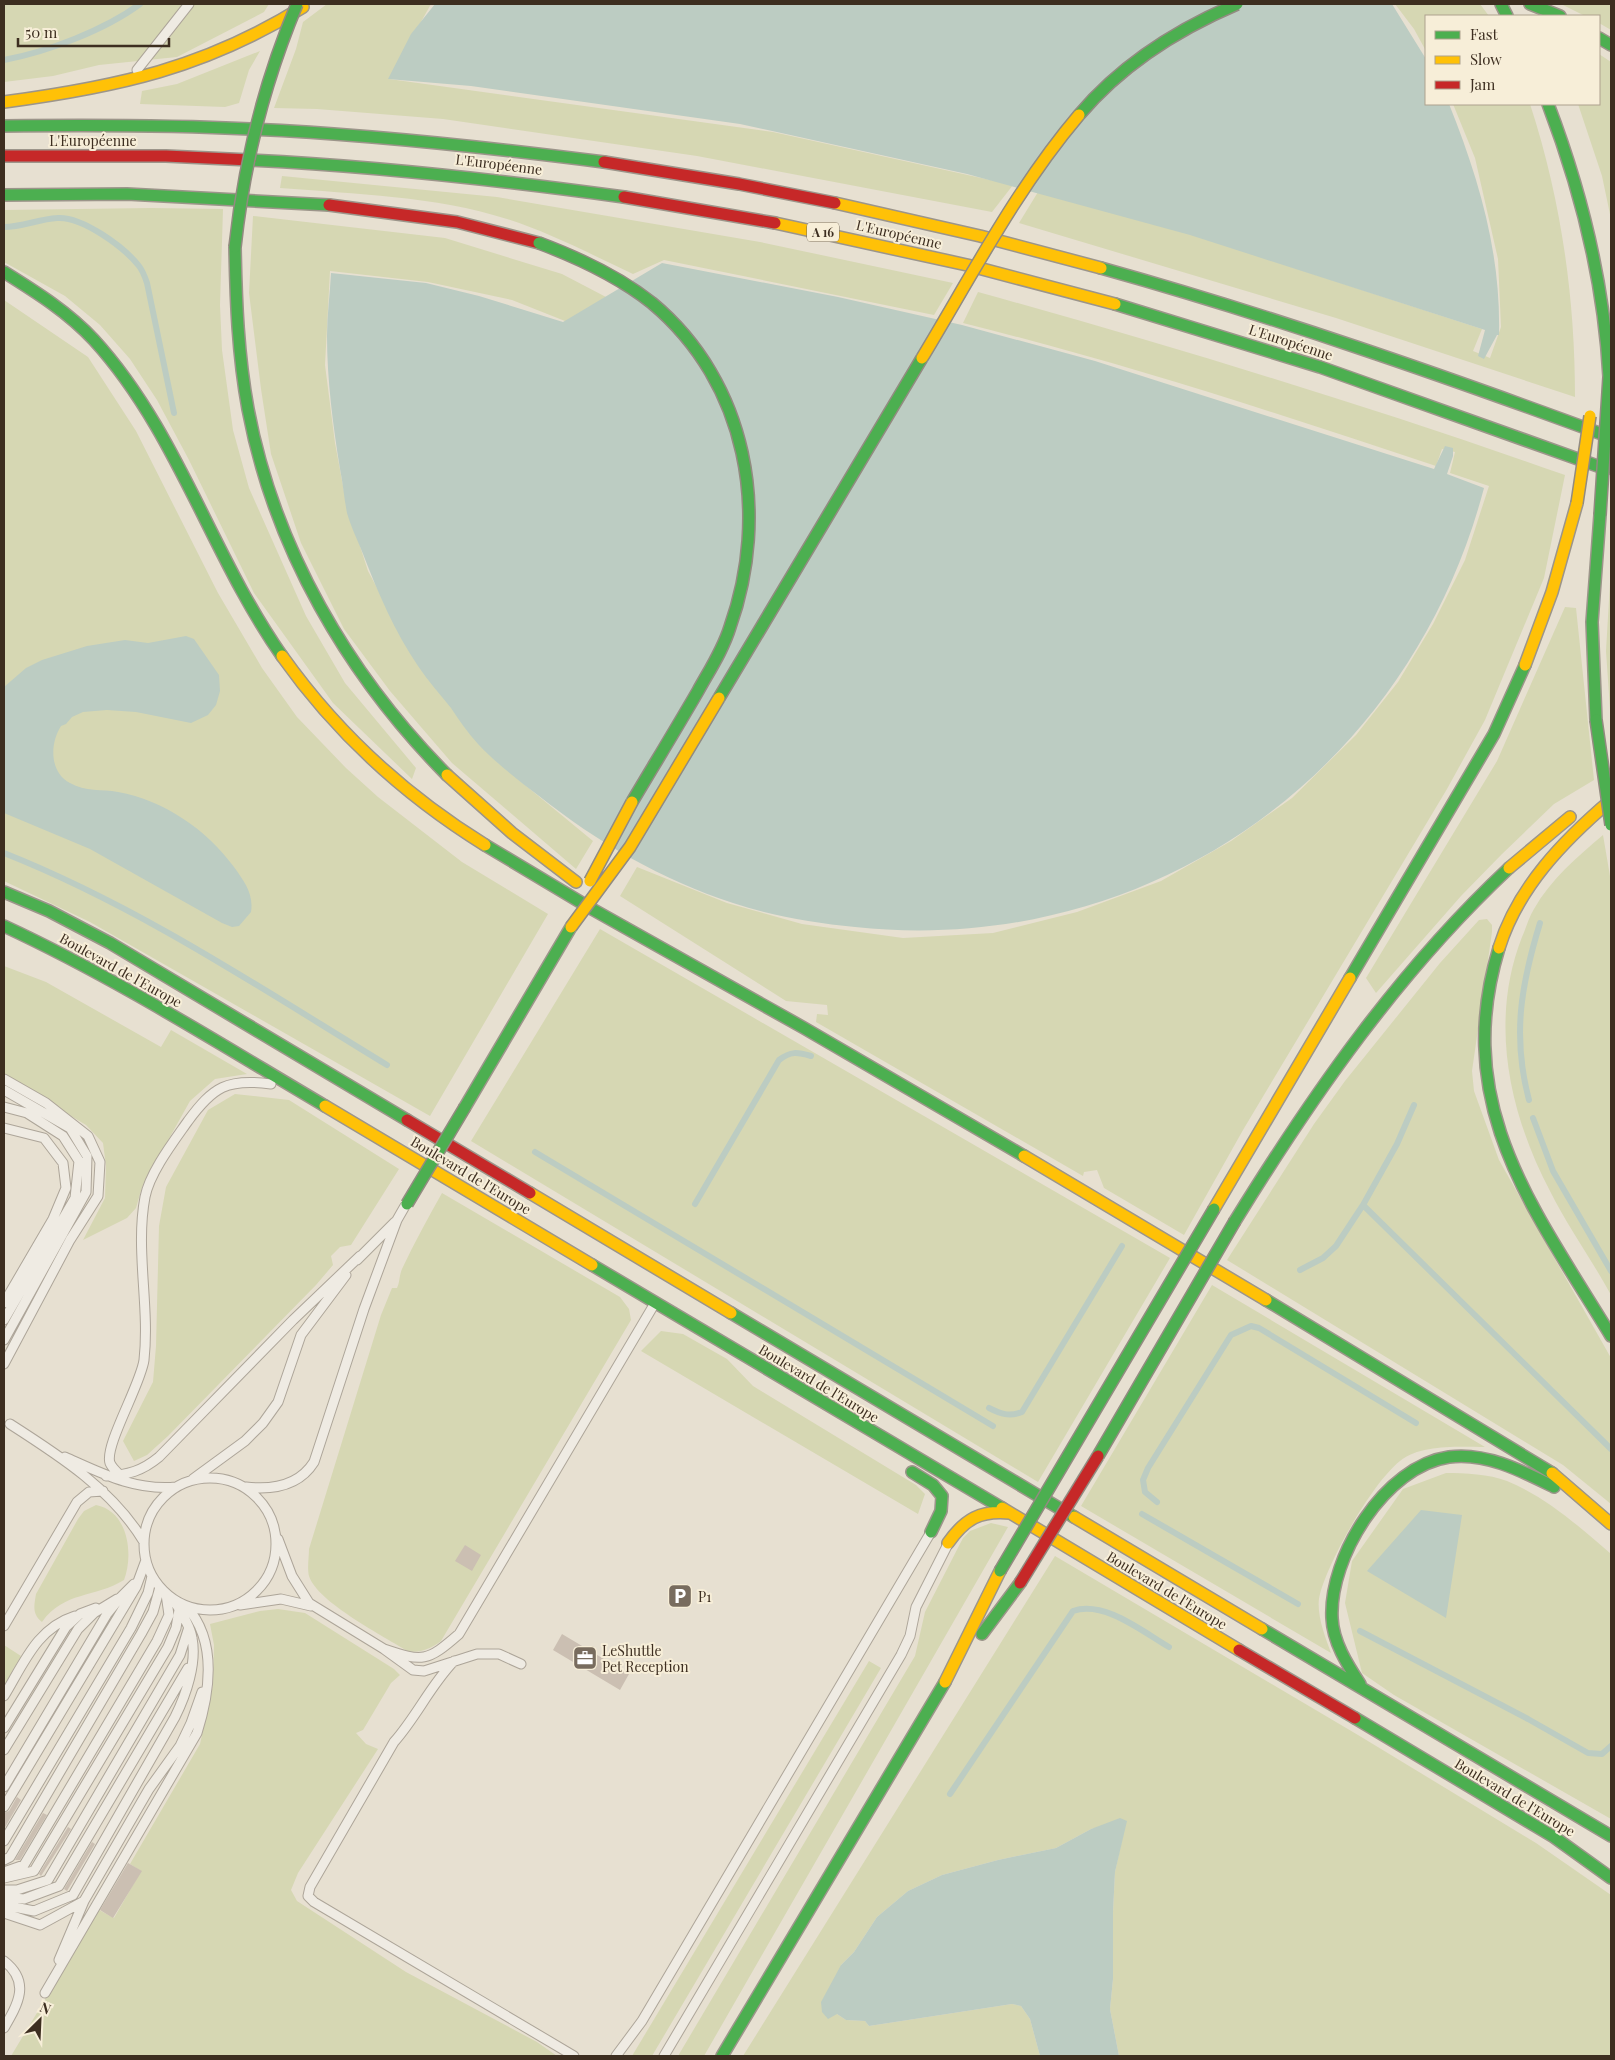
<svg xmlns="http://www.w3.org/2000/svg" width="1615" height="2060" font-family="'Playfair Display',serif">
	<rect width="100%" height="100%" fill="#e7e0d1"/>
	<path fill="#d6d7b3" d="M4 4H269L264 12 177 57 99 65 53 76 4 82Z
		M327 4H431L389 79 773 132 1013 185 992 212 697 156 443 119 317 109 274 108 296 49 303 22Z
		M1395 4H1480L1489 16H1426V51L1414 29Z
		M1561 4H1611V30L1599 23V16H1585Z
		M260 51 249 70 239 103 225 107 140 104 142 91 177 84Z
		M1599 54 1611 62V219L1602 176 1578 104H1599Z
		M1453 104H1530C1561 199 1575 297 1575 397L1336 318 1019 223 1038 192 1172 228 1482 329 1473 351 1490 358 1501 327 1498 259 1475 158Z
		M282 176 497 197 760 242 953 283 934 315 664 260 633 274C592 255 551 233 507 219 435 196 355 194 280 188Z
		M151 208 223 209 220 305 222 350 233 430 249 488 306 616 345 683 416 768 412 779 333 703 254 593 189 460 157 400 130 359 100 325 65 296 4 262V210Z
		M253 216 445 238 562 274 606 297 570 323 512 300 428 282 330 271 325 365 335 443 346 502 368 571 405 640 519 780 593 841 576 869 452 763 390 691 344 629 301 543 271 454 261 389 249 293Z
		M978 292C1176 347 1372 407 1565 475L1544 578 1485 720 1447 789 1243 1130 1184 1235 1104 1188 1097 1170 1084 1172 1083 1176 816 1022 817 1014 828 1015 827 1005 786 1001 620 896 637 867 727 903 802 924 903 938 993 933 1077 912 1161 881 1231 841 1292 798 1356 735 1398 682 1433 624 1465 560 1489 486 1450 473 1455 452 1442 449 1436 466C1280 414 1124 363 963 323Z
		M4 300 88 357 136 431 218 593 262 668 297 717 346 768 378 797 462 862 548 914 430 1116 90 922 4 881Z
		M1611 565V724L1606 651Z
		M1565 607 1576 608 1594 780 1554 804 1502 854 1461 896 1376 993 1366 978 1497 761Z
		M1603 835 1611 882V1295C1592 1260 1568 1227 1550 1191 1509 1113 1489 1021 1522 937 1526 928 1529 917 1534 909 1551 879 1577 857 1603 835Z
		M1487 919 1492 925V932L1472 1071 1474 1091 1499 1160 1611 1358V1504L1563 1465 1227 1260 1314 1124 1345 1081 1440 963 1479 920Z
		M600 929 1170 1258 1038 1482 471 1141Z
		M4 966 46 982 161 1047 171 1030 247 1074 215 1079 190 1101 142 1187 136 1208 127 1218 83 1240 105 1198 106 1166 103 1143 86 1125 4 1076Z
		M235 1094 289 1100 399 1169 351 1245 340 1247 331 1256 333 1265 316 1285 168 1436 147 1455 134 1461 123 1441 153 1382 156 1346 159 1226 166 1187 208 1110Z
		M442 1193 620 1297 629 1309 631 1320 441 1641C431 1649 421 1652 409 1652 385 1637 317 1602 309 1576 307 1568 309 1557 309 1549L381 1315 392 1288H397C400 1282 399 1276 402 1269 414 1243 428 1218 442 1193Z
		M1212 1285 1485 1447C1459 1447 1421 1444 1400 1461 1372 1483 1329 1560 1320 1594 1315 1612 1325 1636 1331 1653L1081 1506Z
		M661 1331 683 1334 727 1359 753 1386 916 1485 925 1494 918 1514 641 1351Z
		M1446 1473C1465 1473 1489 1474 1507 1481 1546 1497 1580 1527 1611 1554V1819L1394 1695 1362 1673 1345 1603 1352 1561 1403 1489Z
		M96 1505C128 1511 134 1554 124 1580 95 1598 64 1591 42 1622 32 1614 34 1606 36 1594L78 1519 84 1511Z
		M991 1523 1008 1527 704 2056H678L915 1656 925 1612 963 1538 970 1531Z
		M1055 1556 1358 1735 1536 1843 1611 1895V2056H1119L1110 2009 1113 1979V1912L1115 1872 1126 1821 1091 1829 1056 1848 998 1860 942 1875 908 1891 877 1917 854 1952 841 1965 837 2014 846 2020 865 2021 869 2026 1012 2004 1021 2006 1030 2019 1040 2056H743Z
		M278 1609 305 1613 394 1669 400 1675 391 1683 363 1730 356 1733 366 1744 378 1749 298 1873 291 1890 297 1901 406 1972 537 2042 557 2056H11L99 1910 114 1918 141 1871 130 1864 200 1744 213 1685 214 1645 210 1624 260 1611Z
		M4 1645 21 1656 4 1686Z
		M869 1661 881 1668 652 2056H632Z"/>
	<path fill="#bcccc2" d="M435 4H1392L1426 59V104H1449C1479 179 1501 253 1499 335H1497L1484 359 1478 356 1485 330 1190 235 967 174 740 124 471 86 388 79 411 34Z
		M662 263 838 297 962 325 1095 361 1434 469 1445 446 1453 448V456L1447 474 1484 488C1409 773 1149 958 855 927 814 923 772 916 733 903 662 880 597 842 539 796 518 780 496 763 478 744 468 733 459 720 451 708 440 694 428 681 418 666 395 632 378 593 363 554 358 541 351 527 347 513 344 498 343 483 340 469 333 425 327 380 327 336 327 315 330 294 331 273L426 283 479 296 563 322Z
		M186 636 194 639 219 675 220 691 216 705 208 715 191 723 136 712 107 710 83 712 72 717 66 724 61 726C50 743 49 772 70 783 85 792 102 789 118 792 164 800 207 830 234 867 244 881 254 894 251 912L239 926 232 927 222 923 90 849 4 813V687L26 668 42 660 87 646 125 640 148 643Z
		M1421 1510 1462 1515 1446 1618 1367 1571Z
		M1120 1818 1127 1821 1115 1872 1113 1912V1979L1110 2009 1119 2056H1040L1030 2019 1021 2006 1012 2004 869 2026 865 2021 846 2020 837 2014 828 2019 822 2012 821 2002 841 1965 854 1952 877 1917 908 1891 942 1875 998 1860 1056 1848 1091 1829Z"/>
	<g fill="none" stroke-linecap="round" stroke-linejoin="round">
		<path stroke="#bcccc2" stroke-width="6" d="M4 60C47 52 105 30 140 4
			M4 227C22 227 39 219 57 218 82 216 124 247 139 266 143 271 145 277 147 283L174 413
			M4 853C140 907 262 989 387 1065
			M1529 1100C1512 1036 1521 985 1540 923
			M1414 1105 1397 1144 1363 1205 1611 1449
			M1533 1118 1553 1171 1611 1271
			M535 1152 993 1426
			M695 1204 779 1060C791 1051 797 1052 811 1056
			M1300 1270 1323 1258 1336 1246 1363 1205
			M989 1408C1001 1414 1009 1417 1022 1412L1122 1246
			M1157 1502 1145 1492 1143 1480 1148 1468 1231 1335 1251 1326 1259 1328 1416 1423
			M1142 1514 1298 1604
			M1360 1631 1528 1719 1588 1753 1602 1754 1611 1746
			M950 1794 1073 1611C1104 1600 1143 1632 1169 1647"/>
	</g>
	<path fill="#cbbfb2" d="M465 1545 481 1555 472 1571 455 1561Z
		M562 1634 629 1674 620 1690 553 1650Z
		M17 1797 21 1800 4 1829V1813L9 1811Z
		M43 1813 47 1815 20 1860H15Z
		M68 1827 71 1829 41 1876 39 1874Z
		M92 1842 95 1844 67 1891 64 1889Z
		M128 1863 142 1871 113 1918 100 1910Z"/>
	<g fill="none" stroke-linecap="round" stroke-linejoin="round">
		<defs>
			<path id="lane" d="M137 70 189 4
				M4 1079 46 1103 88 1136 100 1162 98 1196 70 1240 4 1364
				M4 1090 70 1128 87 1156 86 1192 4 1340
				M4 1107 27 1113 63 1136 79 1161 75 1198 4 1320
				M4 1128 44 1138 63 1163 66 1188 53 1219 4 1303
				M357 1260 395 1222
				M10 1424C60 1456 113 1490 144 1542
				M65 1457C101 1473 135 1491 176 1487
				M120 1475C117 1472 112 1468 110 1463 104 1446 141 1384 144 1360 150 1306 135 1250 145 1197 150 1172 174 1141 188 1121 213 1087 227 1078 271 1084
				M106 1476C128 1475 142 1471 159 1457L293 1320 360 1256
				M144 1544a66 66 0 1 1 132 0a66 66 0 1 1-132 0Z
				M193 1479 245 1441 263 1423 278 1402 301 1335 346 1275
				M246 1487C272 1490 299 1486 314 1462L364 1309 397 1220 405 1206
				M278 1539 292 1576 309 1603 384 1649 413 1670 424 1671 477 1654H499L521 1664
				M240 1605 281 1599 311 1606
				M4 1626 77 1502 89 1492 103 1491
				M384 1649C423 1662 427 1662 459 1634L655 1303
				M454 1661C430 1686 417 1716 394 1742L310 1887 308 1896 314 1902 574 2056
				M4 1696C24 1663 37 1628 75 1616
				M4 1728 66 1627 80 1614 96 1608
				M4 1750 78 1629 94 1613 117 1599
				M4 1787 107 1614 120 1598 134 1584
				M4 1807 136 1587 146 1560
				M4 1841 131 1628 148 1593 152 1576
				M4 1860 10 1857 141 1634 153 1612 160 1587
				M4 1872 24 1865 157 1641 169 1615 166 1594
				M4 1878 34 1871 168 1647 176 1628 179 1610
				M4 1890H17L48 1880 180 1655 188 1630
				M4 1897 24 1899 59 1886 188 1668
				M4 1905 34 1911 73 1895 175 1717C186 1695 197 1663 192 1638 190 1625 180 1611 173 1599
				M4 1913 40 1925 84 1901 149 1789 180 1746 191 1723 202 1692
				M59 1960 84 1901
				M4 1961C31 1982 18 2004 4 2028
				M45 1993 197 1733C210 1692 217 1640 186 1606
				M616 2056 642 2021 931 1532
				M664 2056 901 1655 910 1636 916 1607 948 1544"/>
			<path id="fast" d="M1501 4 1507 16
				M1530 4 1560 16
				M1599 38 1611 45
				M1548 104C1582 193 1604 282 1609 377
				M4 126C86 125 168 125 250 129 369 134 486 147 604 162
				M250 160C376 166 500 180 624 197
				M4 195 127 194 329 205
				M235 247C236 301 238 355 248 409 274 548 348 675 447 775
				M1101 268C1273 316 1442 375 1610 437
				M4 272C36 292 68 312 94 340 178 432 211 555 282 656
				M1115 304 1320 367 1606 469
				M1596 720 1592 622 1600 515
				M485 845 592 909 804 1028 1024 1156
				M4 892 49 911 110 943 407 1120
				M4 926C116 978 220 1044 325 1106
				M1499 948C1451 1105 1533 1208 1611 1336
				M1350 978 1494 734 1525 665
				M465 1107 571 927
				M1235 1221C1314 1093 1399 971 1509 868
				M592 1265 1002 1508
				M1266 1300 1552 1473
				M731 1313 1074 1517
				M912 1472 933 1485 942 1496 941 1511 931 1532
				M1262 1629 1611 1836
				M982 1634 1020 1583
				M1360 1684C1347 1664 1333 1642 1332 1618 1329 1557 1385 1466 1449 1457 1486 1452 1522 1471 1554 1487
				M1355 1718 1554 1837 1611 1878
				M722 2056 945 1682"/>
			<path id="slow" d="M4 102C117 87 205 68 303 7
				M835 203 980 236 1101 268
				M775 223 967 265 1115 304
				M282 656C336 732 406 796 485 845
				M1525 665 1552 592 1577 503
				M447 775 512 833 576 882
				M1509 868 1570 817
				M1499 948C1518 887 1564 840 1611 800
				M325 1106 592 1265
				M1024 1156 1266 1300
				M530 1193 731 1313
				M1214 1209 1350 978
				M1552 1473 1611 1524
				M1002 1508 1239 1650
				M1074 1517 1262 1629
				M948 1543C965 1519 980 1510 1010 1513
				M945 1682 1000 1571"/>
			<path id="jam" d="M4 156H166L250 160
				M604 162 739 184 835 203
				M624 197 775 223
				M329 205 457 222 539 243
				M407 1120 530 1193
				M1239 1650 1355 1718"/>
		</defs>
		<use href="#lane" stroke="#ada599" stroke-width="11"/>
		<use href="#fast" stroke="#9c958a" stroke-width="14"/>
		<use href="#slow" stroke="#9c958a" stroke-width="14"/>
		<use href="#jam" stroke="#9c958a" stroke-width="14"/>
		<use href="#lane" stroke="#efebe3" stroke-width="9"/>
		<use href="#fast" stroke="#4caf50" stroke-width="11"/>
		<use href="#slow" stroke="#ffc107" stroke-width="11"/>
		<use href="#jam" stroke="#c62828" stroke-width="11"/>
		<defs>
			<path id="fast-bridge" d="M1079 115C1122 64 1176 30 1237 4
				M539 243C579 258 618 276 652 303 748 383 770 514 730 627 723 650 709 671 698 691 676 729 654 765 632 802
				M235 247C244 162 264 83 297 4
				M1600 515 1609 377
				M719 698 922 358
				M1596 720 1611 825
				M407 1204 465 1107
				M1098 1456 1235 1221
				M1000 1571 1214 1209"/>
			<path id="slow-bridge" d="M922 358C972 275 1017 188 1079 115
				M1577 503 1590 416
				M590 881 632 802
				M571 927 630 847 719 698"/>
			<path id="jam-bridge" d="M1020 1583 1098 1456"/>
		</defs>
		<use href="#fast-bridge" stroke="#928b80" stroke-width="14" stroke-linecap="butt"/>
		<use href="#slow-bridge" stroke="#928b80" stroke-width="14" stroke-linecap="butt"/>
		<use href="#jam-bridge" stroke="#928b80" stroke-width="14" stroke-linecap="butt"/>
		<use href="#fast-bridge" stroke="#4caf50" stroke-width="11"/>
		<use href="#slow-bridge" stroke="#ffc107" stroke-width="11"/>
		<use href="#jam-bridge" stroke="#c62828" stroke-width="11"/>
	</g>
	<defs>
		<symbol id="parking-square" viewBox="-11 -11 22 22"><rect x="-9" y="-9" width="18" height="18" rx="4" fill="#786c5e" stroke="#f7eed8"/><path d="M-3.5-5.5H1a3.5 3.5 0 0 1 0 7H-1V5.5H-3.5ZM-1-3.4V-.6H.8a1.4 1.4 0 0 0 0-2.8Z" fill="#fff"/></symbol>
		<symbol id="office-square" viewBox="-11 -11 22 22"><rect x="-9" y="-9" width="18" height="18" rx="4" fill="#786c5e" stroke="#f7eed8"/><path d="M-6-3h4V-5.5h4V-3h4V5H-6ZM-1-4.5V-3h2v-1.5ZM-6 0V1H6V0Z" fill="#fff"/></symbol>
	</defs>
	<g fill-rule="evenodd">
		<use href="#parking-square" x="666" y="1582" width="28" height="28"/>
		<use href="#office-square" x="571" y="1644" width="28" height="28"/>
	</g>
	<g text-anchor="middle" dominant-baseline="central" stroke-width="4" stroke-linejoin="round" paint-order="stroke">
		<rect fill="#f7eed8" stroke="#756857" stroke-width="1" x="807" y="222.5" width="32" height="19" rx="4"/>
		<g font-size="12" font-weight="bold" fill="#3d2e20">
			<text x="823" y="232">A 16</text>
		</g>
		<g font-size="14" fill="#3d2e20" stroke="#f7eed8">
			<text x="93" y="140">L'Européenne</text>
			<text transform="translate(499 164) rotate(7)">L'Européenne</text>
			<text transform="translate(899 234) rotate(13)">L'Européenne</text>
			<text transform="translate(1291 342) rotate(18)">L'Européenne</text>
			<text transform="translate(121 970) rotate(29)">Boulevard de l'Europe</text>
			<text transform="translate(471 1175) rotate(31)">Boulevard de l'Europe</text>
			<text transform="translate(819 1383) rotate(31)">Boulevard de l'Europe</text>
			<text transform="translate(1167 1590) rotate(31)">Boulevard de l'Europe</text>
			<text transform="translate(1515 1797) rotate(31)">Boulevard de l'Europe</text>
		</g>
		<g font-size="14" fill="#3d2e20" stroke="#f7eed8" text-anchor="start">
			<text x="698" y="1596">P1</text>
			<text x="602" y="1650">LeShuttle<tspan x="602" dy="16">Pet Reception</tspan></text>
		</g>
	</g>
	<rect width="1615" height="2060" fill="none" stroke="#3d2e20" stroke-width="10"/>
	<rect x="1425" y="15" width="175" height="90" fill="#f7eed8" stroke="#ada18e"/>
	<rect x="1435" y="31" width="25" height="8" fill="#4caf50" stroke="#ada18e"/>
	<text x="1470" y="40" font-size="15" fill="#3d2e20">Fast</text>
	<rect x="1435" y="56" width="25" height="8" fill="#ffc107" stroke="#ada18e"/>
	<text x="1470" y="65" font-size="15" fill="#3d2e20">Slow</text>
	<rect x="1435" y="81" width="25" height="8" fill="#c62828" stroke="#ada18e"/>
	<text x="1470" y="90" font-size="15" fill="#3d2e20">Jam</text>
	<g transform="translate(40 2020) rotate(24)" stroke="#f7eed8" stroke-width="4" paint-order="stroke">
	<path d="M0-4L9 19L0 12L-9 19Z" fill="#3d2e20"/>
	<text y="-8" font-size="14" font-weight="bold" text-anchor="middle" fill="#3d2e20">N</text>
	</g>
	<path d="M18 38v8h151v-8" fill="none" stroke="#3d2e20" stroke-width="2.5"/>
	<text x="25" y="38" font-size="15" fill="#3d2e20" stroke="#f7eed8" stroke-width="4" paint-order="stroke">50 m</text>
</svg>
